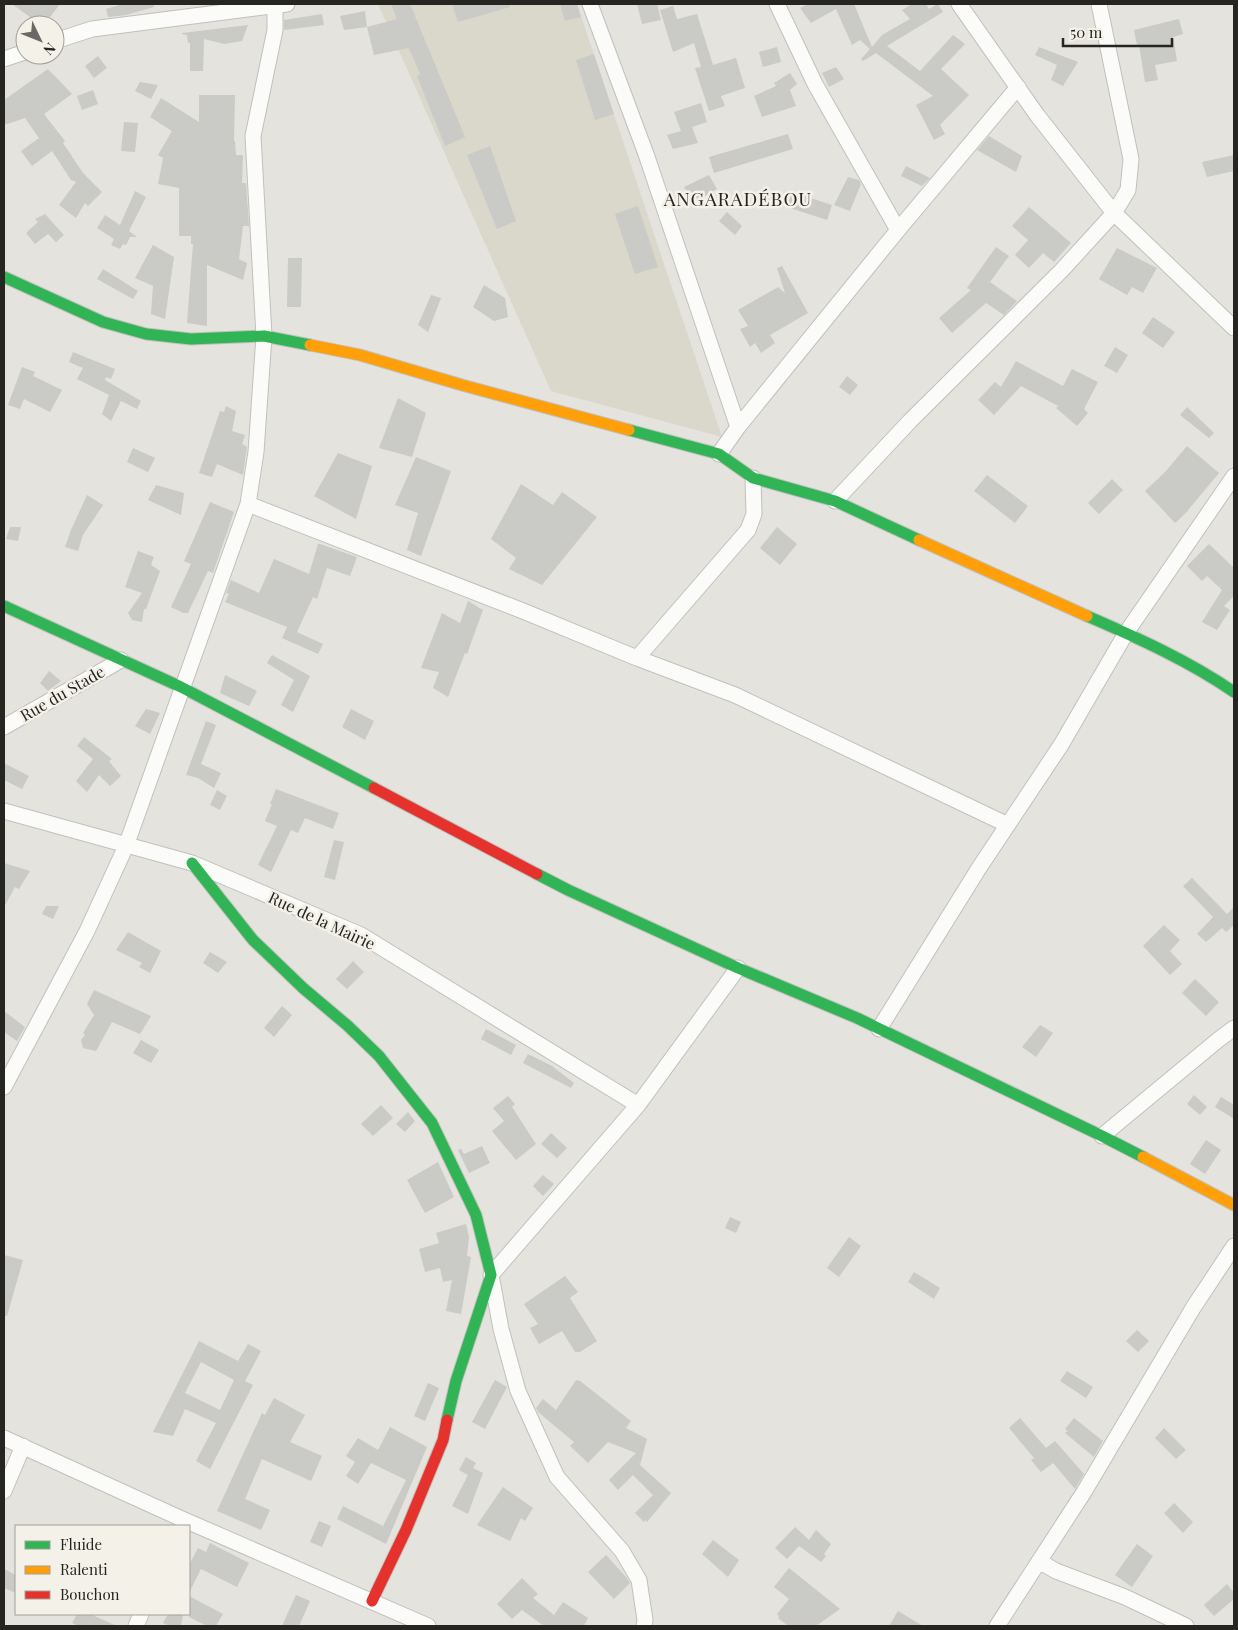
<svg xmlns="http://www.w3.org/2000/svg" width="1238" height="1630" font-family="'Playfair Display',serif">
	<rect width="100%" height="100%" fill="#e4e3de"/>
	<path fill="#dad7cb" d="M378 4H577L722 437 551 391Z"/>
	<path fill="#cacac6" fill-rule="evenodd" d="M12 4H60L44 25H41Z
		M123 4H154V7L126 15 108 17 106 9Z
		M391 4H410L465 137 445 146 417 76 420 74 409 48 374 55 367 27 397 19Z
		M452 4H509L510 7 458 22Z
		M560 4H577L581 17 565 21Z
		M637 4H657L661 20 642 24Z
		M808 4H854L872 47 882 35 910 19 902 10 912 4H926L929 9 938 4 943 12 887 46 920 71 953 35 965 44 941 69 969 95 940 125 945 134 934 140 916 105 933 96 876 53 863 61 861 59 870 49 860 40 852 45 836 9 811 23 800 8Z
		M673 6 677 19 697 14 713 65 736 58 745 88 721 96 725 106 709 111 695 68 701 67 694 43 673 52 660 10Z
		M365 11 367 27 344 30 340 16Z
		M322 14 324 25 284 30V20Z
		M1179 19 1183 34 1173 37 1177 61 1155 65 1158 80 1145 82 1139 45H1137L1134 30Z
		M248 25 242 41 224 44 204 39 203 71H190V43H188L187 35 182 34V33Z
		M777 47 781 62 763 67 759 52Z
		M1039 47 1078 62 1063 86 1051 80 1057 65 1035 55Z
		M594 54 614 114 595 120 576 60Z
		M98 56 107 68 94 78 85 66Z
		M836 67 844 79 829 87 822 73Z
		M48 69 72 94 44 114 65 141 63 143 83 173 102 192 88 206 85 203 76 218 59 205 76 182 71 180 52 151 32 166 21 151 39 138 25 118 4 125V100Z
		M790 73 797 84 790 90 796 106 762 117 754 96 776 86 774 83Z
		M140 82 158 85 151 99 135 91Z
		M93 90 98 104 82 110 77 96Z
		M199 95H235L234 141H235L236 155H243L242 183H246L249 226H243L239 259 247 263 243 280 207 265V326L187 323 193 244H191V236H179V188L158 184 163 158 158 155 172 131 150 117 161 98 199 122Z
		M701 103 707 122 692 127 698 143 673 149 667 135 681 131 674 112Z
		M124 122 138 123 135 152 121 151Z
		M788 134 793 149 714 173 709 157Z
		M989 136 1022 156 1016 172 977 150Z
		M490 146 516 221 497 229 467 155Z
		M1234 155V171L1207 177 1202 162Z
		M906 166 930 178 922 186 901 176Z
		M709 175 717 189 694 202 684 187Z
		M848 177 859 180 861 184 850 211 834 205Z
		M135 191 146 197 129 231 137 237H130L126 245 123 244 120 249 111 245 114 239 97 228 105 215 120 225Z
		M792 192 832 205 827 220 787 207Z
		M638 206 658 267 635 274 615 214Z
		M1029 207 1071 243 1054 262 1043 253 1029 268 1015 255 1028 240 1012 226Z
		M727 212 742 226 735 235 719 221Z
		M45 214 64 235 56 242 48 234 35 244 26 233 38 222 35 219Z
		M153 245 174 257 165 319 151 314 153 286 135 278Z
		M996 247 1009 256 990 282 1017 301 1004 315 986 303 952 333 939 318 971 290 967 288Z
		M1117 248 1157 268 1143 293 1132 287 1127 295 1099 279Z
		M288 258H302L301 307H287Z
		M782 266 808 313 770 335 775 343 761 353 755 343 750 347 740 329 748 326 738 310 778 287 785 293 777 268Z
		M103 269 138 291 133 299 97 279Z
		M484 285 505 298 508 317 494 321 473 307Z
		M431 295 441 298 428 332 418 325Z
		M1153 317 1175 332 1163 348 1142 333Z
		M1115 347 1128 355 1117 373 1104 366Z
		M73 352 115 369 111 379 106 377 105 380 141 401 137 409 121 401 111 421 102 414 109 395 77 379 83 368 69 362Z
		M1016 361 1063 386 1072 369 1098 382 1084 409 1088 413 1077 426 1056 408 1058 406 1021 386 994 415 978 400 995 382 1001 387Z
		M22 367 35 372 33 376 62 390 50 412 24 399 20 409 8 405Z
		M847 376 858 385 850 395 839 387Z
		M398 398 426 413 412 457 379 448Z
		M226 406 236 411 232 431 245 435 242 444 247 447 243 475 217 464 212 477 199 473 220 411 224 412Z
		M1187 407 1214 433 1209 438 1180 415Z
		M1187 446 1219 473 1188 510H1189L1175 523 1145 491 1166 471Z
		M133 448 155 458 148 472 127 462Z
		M338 453 372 466 356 519 314 496Z
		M416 457 451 471 421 556 407 550 418 513 395 505Z
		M987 475 1028 506 1015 523 974 491Z
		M1112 479 1123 490 1099 514 1088 503Z
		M521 484 553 505 562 492 597 517 542 585 509 569 516 558 491 539Z
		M156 485 184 493 181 515 148 500Z
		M87 495 103 505 83 535 78 551 65 547 71 530Z
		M210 502 234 512 213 573 208 571 188 613H183L171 607 191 564 184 561Z
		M10 527H21L18 541 6 539Z
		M777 527 797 544 780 565 760 548Z
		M318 544H320L357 557 350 576 327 568 317 599 313 597 297 632 323 644 318 654 282 638 287 627 225 602 229 594 226 593 231 580 259 593 274 559 309 574Z
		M1209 544 1234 568V596L1224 606 1230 610 1217 630 1202 622 1222 590 1207 576 1202 581 1187 566Z
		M138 551 154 557 151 565 160 571 146 609H144L142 622 132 620 128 613 142 593 125 587Z
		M468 601 483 610 467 654 465 653 448 697 433 688 439 672 421 668 442 613 460 623Z
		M272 655 310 676 293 712 281 705 294 680 267 663Z
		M49 671 61 681 48 691 40 683Z
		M225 675 257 691 249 706 220 693Z
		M146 709 160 713 150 734 135 726Z
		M351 709 374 721 365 740 342 727Z
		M206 721 216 725 201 764 221 773 214 788 198 778 186 775Z
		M84 737 112 759 109 761 121 776 110 786 99 775 87 792 76 781 93 759 77 746Z
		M4 763 29 776 22 789 4 780Z
		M276 789 339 813 333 829 305 818 298 833 291 830 271 872 258 865 277 826 265 821 272 804H270Z
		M217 790 227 796 220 810 210 805Z
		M334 840 344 842 335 880 324 877Z
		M4 863 30 871 19 889 15 887 4 907Z
		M1192 878 1227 914 1234 907V925L1226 932 1222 928 1206 942 1197 934 1213 917 1183 886Z
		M46 906H59L53 919 42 914Z
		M1164 925 1180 940 1170 951 1182 964 1170 975 1143 946Z
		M128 932 161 951 150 973 139 967 142 963 116 950Z
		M210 952 227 962 218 973 203 963Z
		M353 961 364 972 347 989 336 979Z
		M1195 979 1219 1002 1206 1016 1182 993Z
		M94 990 151 1016 140 1034 112 1022 96 1051 83 1048 81 1040 85 1035 83 1033 94 1015 87 1004Z
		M282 1006 292 1015 274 1037 264 1028Z
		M4 1011 25 1027 17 1041 4 1032Z
		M1040 1025 1053 1033 1036 1057 1022 1047Z
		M486 1029 516 1045 511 1055 481 1039Z
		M141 1040 159 1050 151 1063 133 1053Z
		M528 1054 552 1066 574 1083 571 1088 523 1063Z
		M1194 1095 1207 1107 1200 1115 1187 1104Z
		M508 1096 515 1104 512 1107 536 1144 516 1160 492 1131 504 1121 493 1108Z
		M1221 1097 1234 1105V1119L1215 1107Z
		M381 1105 393 1118 373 1136 361 1124Z
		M408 1112 415 1121 405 1132 396 1124Z
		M551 1133 567 1148 557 1158 541 1144Z
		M1206 1140 1221 1150 1205 1174 1190 1164Z
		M482 1146 490 1163 469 1173 458 1150 461 1149 464 1154Z
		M438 1162 454 1197 425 1213 407 1180Z
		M543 1175 554 1184 543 1196 533 1186Z
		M730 1217 741 1222 736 1233 725 1228Z
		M466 1224 469 1237 467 1256 471 1257 461 1314 446 1311 452 1280 443 1282 440 1268 425 1272 419 1249 439 1243 436 1233Z
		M849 1237 861 1246 839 1277 827 1268Z
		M4 1255 23 1260 7 1316H4Z
		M914 1272 940 1288 934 1299 908 1282Z
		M565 1276 578 1292 570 1298 597 1341 580 1352H575L562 1331 539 1344 530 1328 538 1324 524 1304Z
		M1137 1330 1149 1341 1138 1352 1126 1341Z
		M199 1341 238 1361 248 1344 261 1351 245 1381 253 1385 210 1469 196 1461 216 1423 185 1409 173 1436 153 1432ZM201 1362 234 1380 220 1410 185 1393Z
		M1067 1371 1093 1387 1086 1398 1060 1381Z
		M495 1380 507 1387 485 1429 472 1422Z
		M576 1380 580 1381 631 1421 626 1428 647 1439 640 1465 671 1493 647 1522 645 1520 644 1522 635 1513 653 1495 633 1475 618 1490 609 1480 636 1453 608 1442 588 1463 570 1446 574 1442 538 1412 536 1408 543 1399 556 1410Z
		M428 1383 439 1388 425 1421 414 1416Z
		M274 1398 305 1415 290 1442 322 1456 311 1481 262 1459 245 1499 270 1510 261 1530 217 1511 262 1413 265 1415Z
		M1020 1418 1046 1448 1055 1441 1084 1474 1075 1489 1053 1463 1041 1472 1031 1460 1034 1458 1009 1428Z
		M1074 1418 1103 1441 1094 1457 1065 1433 1068 1431 1065 1429Z
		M390 1427 427 1447 386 1544 337 1519 343 1506 383 1526 406 1480 371 1463 358 1484 346 1476 355 1462 346 1456 358 1438 378 1450Z
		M1164 1428 1186 1450 1176 1459 1155 1438Z
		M466 1457 476 1463 473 1468 483 1473 468 1514 452 1506 468 1475 459 1470Z
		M503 1487 533 1508 525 1521 521 1518 510 1541 477 1525Z
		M1174 1503 1193 1522 1183 1533 1164 1513Z
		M319 1521 331 1526 322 1547 310 1542Z
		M795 1527 809 1540 816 1530 831 1544 824 1554 826 1556 821 1562 799 1546 787 1559 775 1548Z
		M713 1540 739 1560 728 1577 702 1554Z
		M210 1543 249 1563 237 1587 201 1569 189 1593V1565L198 1548 206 1552Z
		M1137 1544 1153 1556 1132 1587 1115 1575Z
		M606 1555 626 1577 630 1583 614 1599 588 1572Z
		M789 1568 840 1609 816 1626H788L778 1618 779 1616 777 1614 789 1599 774 1587Z
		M4 1569 16 1575V1593L4 1588Z
		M522 1578 538 1594 533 1598 554 1615 563 1602 588 1618 584 1626H544L522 1610 512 1619 497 1604Z
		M1227 1584 1234 1593V1599L1214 1616 1204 1605Z
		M296 1595 310 1601 299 1626H282Z
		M189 1596 223 1614 216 1626H207L189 1617Z
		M898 1611 923 1626H889Z
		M77 1614H90L117 1626H78L72 1623Z
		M168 1614H183L181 1626H170L163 1623Z"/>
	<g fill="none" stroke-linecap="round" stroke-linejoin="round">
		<defs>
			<path id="street" d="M590 4 646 154 738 427 719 454
				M777 4 815 84 898 230
				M959 4 1037 115 1114 213 1234 328
				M55 41 92 29 287 4
				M4 59 25 52
				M738 427 898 230 1018 87
				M835 501 910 421 1062 270 1114 213 1128 190 1131 159 1099 4
				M248 504 523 611 637 658 735 695 1008 825
				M637 658 748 530 754 514 753 478
				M4 727 121 660
				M4 811 192 863 361 935 638 1105
				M879 1029 979 868 1061 745 1126 633 1234 476
				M4 1087 87 931 126 846 248 504 256 452 264 336 253 136 275 30V4
				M1102 1136 1218 1040 1234 1028
				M4 1438 182 1519 428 1626
				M4 1491 23 1446
				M1039 1561 1056 1571 1125 1597 1186 1626
				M136 1626 141 1614
				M644 1626 645 1620 639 1580 622 1551 557 1477 518 1391 501 1329 491 1275 638 1105 738 968
				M997 1626 1084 1492 1193 1308 1234 1246"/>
			<path id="fast" d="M4 277 103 322 146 334 191 339 264 336 310 345
				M629 430 719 454 753 478 835 501 919 540
				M4 606 181 687 374 788
				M1087 616C1138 638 1189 661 1234 692
				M192 863 253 940 303 988 348 1026 379 1056 432 1123 476 1215 491 1275 456 1381 447 1420
				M537 874 568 890 738 968 857 1018 1102 1136 1143 1157"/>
			<path id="slow" d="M310 345 360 355 462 385 629 430
				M919 540 1087 616
				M1143 1157 1234 1205"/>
			<path id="jam" d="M374 788 537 874
				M372 1601 406 1530 443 1440 447 1420"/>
		</defs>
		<use href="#street" stroke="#c1c0bc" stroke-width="17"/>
		<use href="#fast" stroke="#c1c0bc" stroke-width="13"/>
		<use href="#slow" stroke="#c1c0bc" stroke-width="13"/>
		<use href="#jam" stroke="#c1c0bc" stroke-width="13"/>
		<use href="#street" stroke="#fbfbfa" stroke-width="15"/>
		<use href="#fast" stroke="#30b455" stroke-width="11"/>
		<use href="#slow" stroke="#ff9f0a" stroke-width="11"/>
		<use href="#jam" stroke="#e5322d" stroke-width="11"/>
	</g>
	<g text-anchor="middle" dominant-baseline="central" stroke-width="5" stroke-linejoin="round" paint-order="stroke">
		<g font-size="16" fill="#262522" stroke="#f4f1e8">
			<text transform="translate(62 693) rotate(-30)">Rue du Stade</text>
			<text transform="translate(322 920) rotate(25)">Rue de la Mairie</text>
		</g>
		<g font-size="19" letter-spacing="1" fill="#262522" stroke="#f4f1e8">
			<text x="738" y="198">ANGARADÉBOU</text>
		</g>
	</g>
	<rect width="1238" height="1630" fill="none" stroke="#262522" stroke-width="10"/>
	<rect x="15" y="1525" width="175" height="90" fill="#f4f1e8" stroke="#a29f99"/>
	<rect x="25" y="1541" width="25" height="8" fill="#30b455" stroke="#a29f99"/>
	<text x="60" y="1550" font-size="15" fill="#262522">Fluide</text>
	<rect x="25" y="1566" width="25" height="8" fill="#ff9f0a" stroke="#a29f99"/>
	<text x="60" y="1575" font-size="15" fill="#262522">Ralenti</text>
	<rect x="25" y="1591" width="25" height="8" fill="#e5322d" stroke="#a29f99"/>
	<text x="60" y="1600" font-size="15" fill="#262522">Bouchon</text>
	<g transform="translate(40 40) rotate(133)"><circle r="24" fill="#f4f1e8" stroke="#a29f99"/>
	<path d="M0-4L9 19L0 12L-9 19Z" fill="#686864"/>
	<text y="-8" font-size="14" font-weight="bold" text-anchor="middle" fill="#262522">N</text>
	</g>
	<path d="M1063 38v8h109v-8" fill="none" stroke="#262522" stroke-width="2.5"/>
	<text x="1070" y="38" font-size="15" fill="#262522" stroke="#f4f1e8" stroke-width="4" paint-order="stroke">50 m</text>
</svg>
